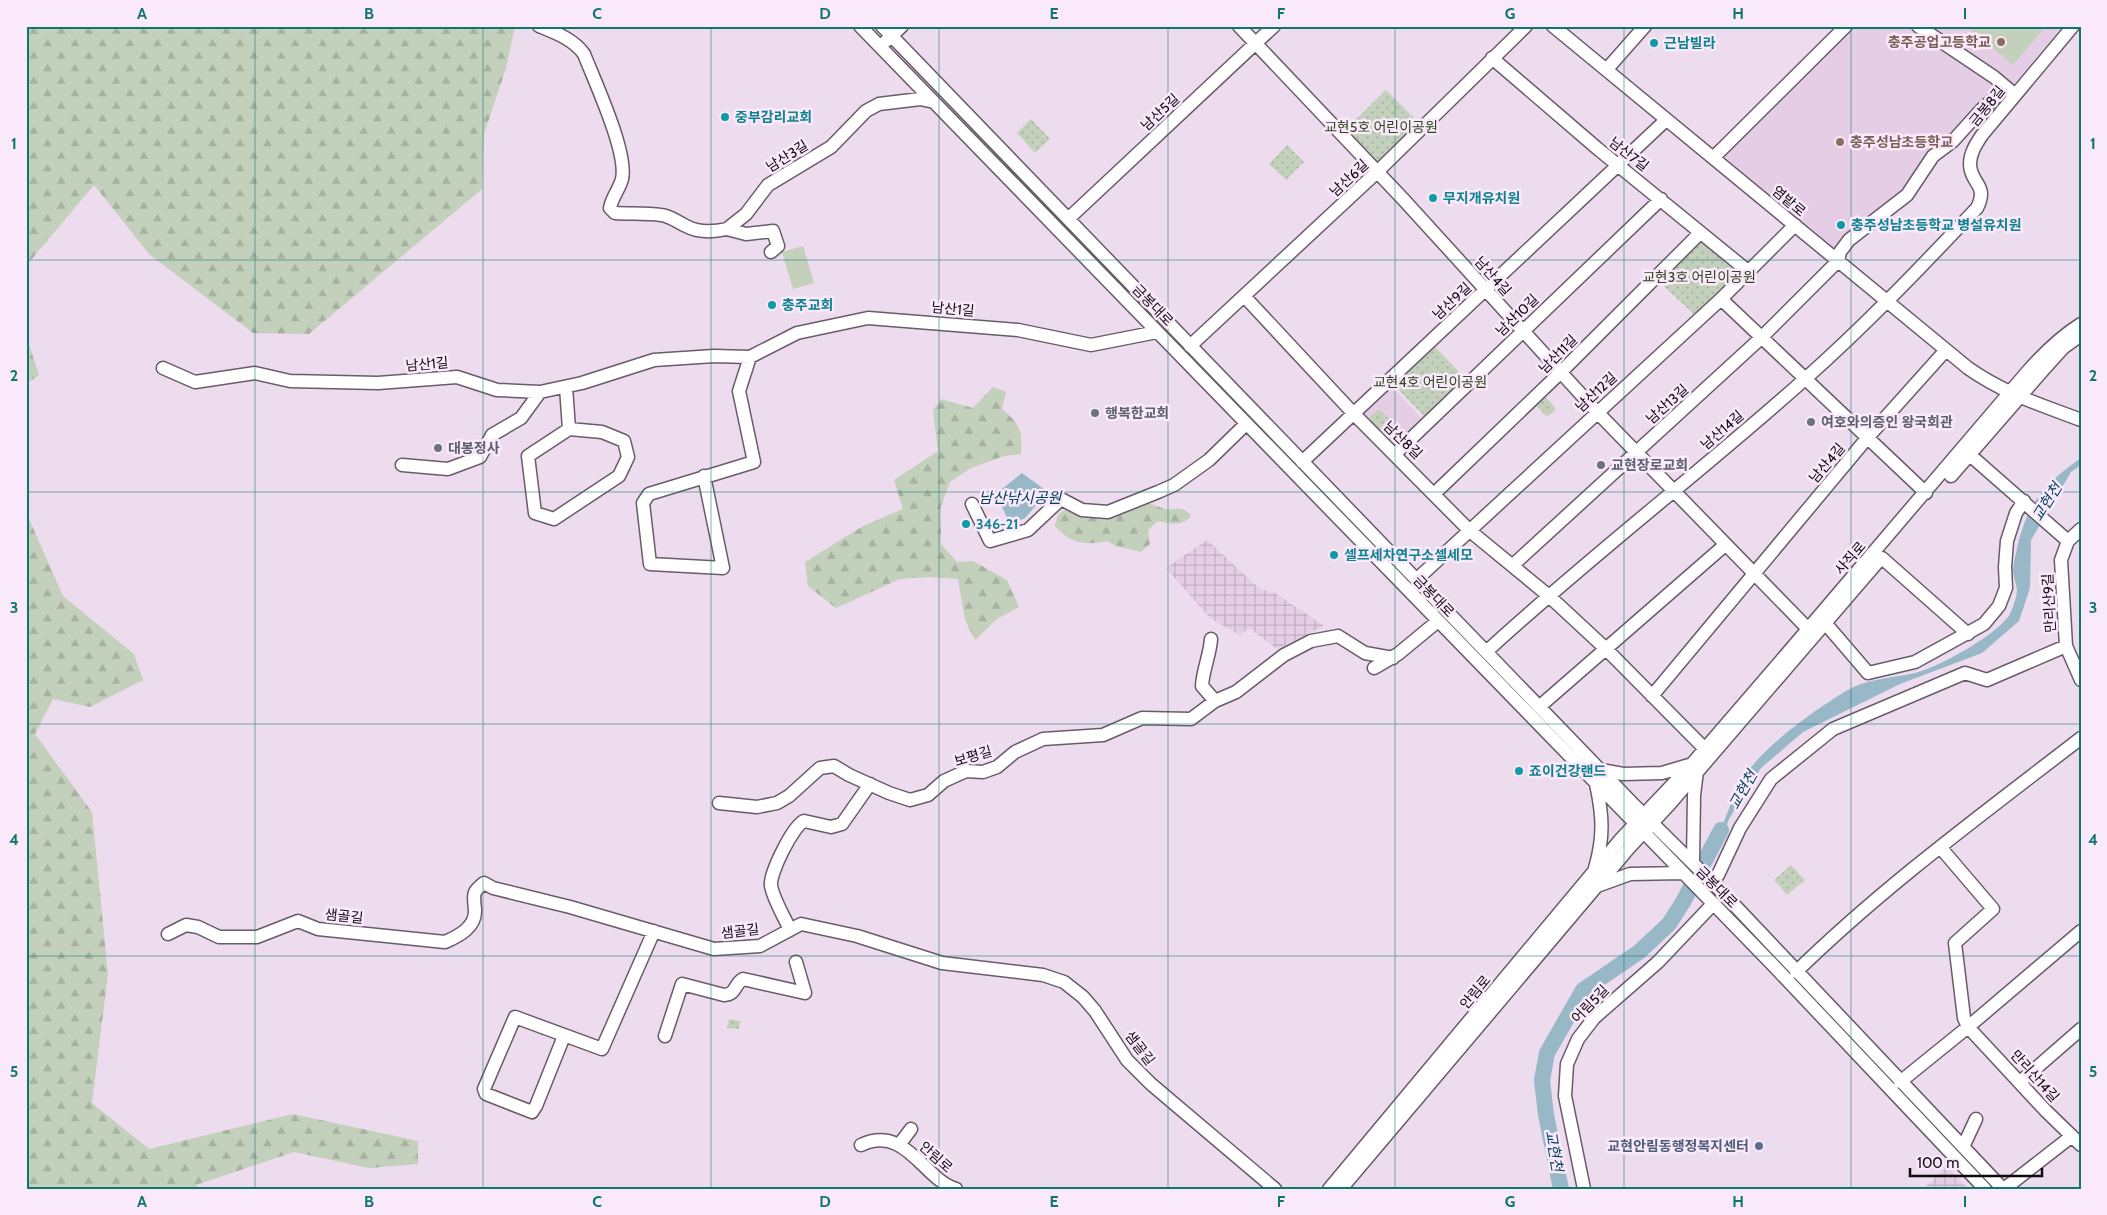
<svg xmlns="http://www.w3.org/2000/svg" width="2107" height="1215" font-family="Cabin,'Noto Sans KR',sans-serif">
	<defs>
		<pattern id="industrial-grid" width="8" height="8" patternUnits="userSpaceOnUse" patternTransform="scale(1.25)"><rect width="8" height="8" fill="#e4cde5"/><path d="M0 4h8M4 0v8" fill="none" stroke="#c2afc3"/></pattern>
		<pattern id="forest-firs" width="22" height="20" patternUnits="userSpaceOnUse" patternTransform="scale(1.25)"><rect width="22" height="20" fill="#c3d0bc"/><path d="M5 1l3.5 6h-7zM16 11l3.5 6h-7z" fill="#a6b1a0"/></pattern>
		<pattern id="park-dots" width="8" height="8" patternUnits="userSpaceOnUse" patternTransform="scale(1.25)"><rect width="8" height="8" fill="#c3d0bc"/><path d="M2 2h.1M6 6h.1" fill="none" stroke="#a6b1a0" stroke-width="1.8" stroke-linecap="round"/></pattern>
	</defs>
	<rect width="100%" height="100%" fill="#eddced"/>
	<path fill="#e4cde5" d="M1857 26H1906L1998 89 1924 163 1892 200 1835 248 1722 155Z
		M1929 26H2062L2014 84Z
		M1392 387 1424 421 1393 449 1361 415Z"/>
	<path fill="url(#industrial-grid)" d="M1207 540 1260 589 1275 593 1324 626 1277 649 1249 628 1240 635 1211 619 1166 568Z
		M1947 1166 1968 1189H1923Z"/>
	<path fill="#c3d0bc" d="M1973 26H2046L2013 65 1970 29Z
		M803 246 814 283 793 289 782 252Z"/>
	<path fill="url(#forest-firs)" d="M26 26H515L506 68 484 134 482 189 309 334 253 333 149 254 94 185 26 266Z
		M26 335 39 375 26 384Z
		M993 387 1006 392 1002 409C1021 425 1022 430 1021 454L1004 456 971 468 950 482 941 506V544L957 562 973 561 1007 580 1019 607 997 619 975 640 965 620 958 579 930 577 900 579 836 608 808 586 805 562 863 526 903 509 894 480 938 451 933 410 941 399 973 408Z
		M1146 502C1152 504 1158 507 1165 509 1176 511 1179 504 1191 515 1184 527 1170 524 1158 521L1148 530 1150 544 1141 552 1116 546 1107 541C1085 546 1070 543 1055 526 1057 514 1060 511 1071 508L1084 515Z
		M26 512 63 596 134 654 143 680 90 707 53 699 35 734 92 812 108 974 92 1103 149 1149 293 1114 418 1141V1164L369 1168 294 1152 199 1184 194 1189H26Z"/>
	<path fill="url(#park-dots)" d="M1386 90 1418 122 1376 164 1344 131Z
		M1031 119 1050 139 1035 153 1017 133Z
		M1287 145 1304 162 1286 180 1269 164Z
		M1701 239 1739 272 1695 315 1658 281Z
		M1434 346 1466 379 1426 418 1394 385Z
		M1545 396 1556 409 1547 417 1536 405Z
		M1379 409 1389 419 1378 429 1368 419Z
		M1791 865 1805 880 1787 895 1774 880Z
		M729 1019 740 1021 739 1029 727 1028Z"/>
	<path fill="#98b8c8" d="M2081 458V465L2071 472 2031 540 2030 588 2019 621 1982 653 1900 684 1803 732 1761 768 1729 819 1714 860 1709 847C1725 828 1729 803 1741 782 1760 748 1812 712 1846 691 1866 679 1892 678 1915 673 1941 666 1991 638 2008 617 2012 612 2016 598 2017 592 2017 585 2013 577 2013 570 2013 563 2016 555 2017 548 2027 504 2044 484 2081 458Z
		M1022 473 1048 492 1024 519 1009 522 996 494Z"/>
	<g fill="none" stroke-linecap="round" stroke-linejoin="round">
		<path stroke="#98b8c8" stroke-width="16" d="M1561 1189 1546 1115 1542 1080 1547 1053 1583 990 1639 952 1669 924 1683 902 1721 830"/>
		<defs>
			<path id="minor" d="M539 26C556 33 573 39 584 54 595 82 628 153 622 179 619 190 612 197 610 208L615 213C630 214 646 213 661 215 671 216 677 222 686 226 699 233 714 232 727 229
				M860 26 1772 964 1985 1189
				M882 26 1631 802 1723 893 2003 1189
				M1239 26 1403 199 1597 412 1814 635
				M1553 26 1968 368C2005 394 2039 404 2081 420
				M1918 26 1994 77 2013 93
				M885 42 902 26
				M1492 58 1598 149 1749 272
				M1607 69 1645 26
				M1713 158 1846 26
				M1068 219 1274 26
				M771 252 778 246 773 231 746 234 727 229 746 214 768 185 831 147 866 111 879 104 920 99 934 102
				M1244 296 1354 414 1470 531 1549 596 1605 648 1705 749
				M1721 299 1926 493
				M1190 346 1377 172 1526 26
				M163 368 195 382 255 373 290 381 378 383 457 377 497 390 540 392 582 383 654 360 714 356 750 357 797 333 868 318 1018 330 1091 345 1157 332
				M566 387 569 429 602 432 624 441 628 457 619 476 554 519 535 513 528 456 569 429
				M1395 454 1661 199
				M1970 455 2068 541
				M1302 462 1666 120
				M402 465 448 469 480 457 492 435 521 418 540 392
				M704 476 723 568 650 564 643 503 649 494 754 462 739 391 750 357
				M1951 476 2044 369 2063 348 2081 335
				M1435 493 1561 372 1700 233
				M972 504 990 541 1028 530 1061 499 1082 510 1108 512 1158 492 1174 485 1209 460 1246 424
				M2081 529 2068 541 2061 560 2066 646 2081 680
				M1882 558 1968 634
				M1513 565 1761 338 1838 261 1840 252 1849 240 1907 195 1933 156 1953 141 1981 110 2006 88
				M1416 580 1721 299 1795 225
				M1826 624 1868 673 1915 662 1984 624 1999 606 2006 588 2005 567 2007 541 2016 513 2024 501
				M1211 639C1210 655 1203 669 1202 686L1215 701
				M1486 652C1589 557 1701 472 1805 379 1866 325 1921 267 1977 208 1989 184 1970 184 1970 164 1970 153 1976 144 1982 135L2073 26
				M1374 668 1398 654 1438 621
				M1652 696 1868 437 1946 350
				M1539 707 1725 545
				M1601 770 1623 774 1662 773 1689 765
				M719 803 757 807 777 803 789 796 820 768 834 766 849 775 889 793 910 800 928 795 944 781 966 771 983 772 997 767 1015 752 1043 739 1103 735 1142 718 1191 719 1215 701 1236 692 1284 655 1311 641 1338 636 1365 653 1393 658
				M1940 847 1993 909 1955 943 1964 1018 1968 1027 2045 1110 2081 1145
				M1693 863 1694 795 1697 771
				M1595 868C1604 837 1603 816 1596 784
				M1718 875 1740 828 1771 779 1833 729 1965 673 1987 680 2066 646
				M1597 886 1630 874 1682 873
				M790 930C784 916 774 901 771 886 769 874 793 826 804 821L831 827 842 824 870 784
				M168 934 186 925 198 927 219 937H257L298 921 318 929 445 942C459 936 476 927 475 910 474 895 471 893 484 883L493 888 570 907 714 949 760 946 801 924 857 936 942 963 1043 975 1064 982 1083 997 1095 1011 1127 1060 1151 1084 1275 1189
				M1796 972C1884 886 1984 813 2081 738
				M564 1036 536 1106 532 1112 486 1094 484 1089 515 1017 602 1049 654 931
				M665 1036 682 984 724 995C737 994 734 984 743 979L805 993 796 962
				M1900 1082 1968 1027 2081 931
				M2020 1082 2081 1029
				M861 1145C906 1124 923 1179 956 1189
				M899 1145 911 1129
				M1963 1147 1976 1119
				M1329 1189 1620 840 1692 764 1773 670 2028 371C2044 353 2060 337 2081 324
				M1341 1189 1629 848 1668 806 1881 558
				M1584 1189 1565 1096 1567 1064 1578 1039 1594 1018 1658 962 1713 904
				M2004 1189 2072 1136"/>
		</defs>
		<use href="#minor" stroke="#695b6a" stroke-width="15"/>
		<use href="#minor" stroke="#fff" stroke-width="12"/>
	</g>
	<path fill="none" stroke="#0f766e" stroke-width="1" stroke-opacity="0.55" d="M255 26V1189M483 26V1189M711 26V1189M939 26V1189M1168 26V1189M1395 26V1189M1624 26V1189M1851 26V1189M26 260H2081M26 492H2081M26 724H2081M26 956H2081"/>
	<g fill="#8d6e63" stroke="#fae9fb" stroke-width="2">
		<circle cx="2001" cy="42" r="5"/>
		<circle cx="1840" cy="142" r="5"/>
	</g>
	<g fill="#0f9aa8" stroke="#fae9fb" stroke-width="2">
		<circle cx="1654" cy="43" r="5"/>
		<circle cx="725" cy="117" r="5"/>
		<circle cx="1433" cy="198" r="5"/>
		<circle cx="1841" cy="225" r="5"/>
		<circle cx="772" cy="305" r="5"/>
		<circle cx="966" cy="524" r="5"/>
		<circle cx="1334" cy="555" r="5"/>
		<circle cx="1519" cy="771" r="5"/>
	</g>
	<g fill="#6b7280" stroke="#fae9fb" stroke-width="2">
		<circle cx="1095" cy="413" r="5"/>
		<circle cx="1811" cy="422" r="5"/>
		<circle cx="438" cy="448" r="5"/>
		<circle cx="1601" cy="465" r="5"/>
	</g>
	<circle fill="#5c6f8a" stroke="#fae9fb" stroke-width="2" cx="1759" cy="1146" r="5"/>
	<g text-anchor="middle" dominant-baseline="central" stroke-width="5" stroke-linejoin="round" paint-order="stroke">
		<g font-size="14" font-weight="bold" fill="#785e54" stroke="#fae9fb" text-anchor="end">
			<text x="1991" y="42">충주공업고등학교</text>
			<text x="1850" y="142" text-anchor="start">충주성남초등학교</text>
		</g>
		<g font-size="14" font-weight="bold" fill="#0d838f" stroke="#fae9fb" text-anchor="start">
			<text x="1664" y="43">근남빌라</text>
			<text x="735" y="117">중부감리교회</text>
			<text x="1443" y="198">무지개유치원</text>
			<text x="1851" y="225">충주성남초등학교 병설유치원</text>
			<text x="782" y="305">충주교회</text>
			<text x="976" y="524">346-21</text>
			<text x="1344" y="555">셀프세차연구소셀세모</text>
			<text x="1529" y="771">죠이건강랜드</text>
		</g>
		<g font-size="14" fill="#0f090f" stroke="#fae9fb">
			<text transform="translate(1987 106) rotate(-51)">금봉8길</text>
			<text transform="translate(1160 112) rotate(-43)">남산5길</text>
			<text transform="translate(1629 154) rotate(38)">남산7길</text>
			<text transform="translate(787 156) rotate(-32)">남산3길</text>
			<text transform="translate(1349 178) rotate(-43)">남산6길</text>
			<text transform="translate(1789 201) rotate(40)">염밭로</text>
			<text transform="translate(1493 276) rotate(48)">남산4길</text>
			<text transform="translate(1452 301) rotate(-43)">남산9길</text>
			<text transform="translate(1153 305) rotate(46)">금봉대로</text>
			<text transform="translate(953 309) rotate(5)">남산1길</text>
			<text transform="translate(1517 315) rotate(-44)">남산10길</text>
			<text transform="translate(1558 354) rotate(-45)">남산11길</text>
			<text transform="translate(427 364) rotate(-5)">남산1길</text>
			<text transform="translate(1596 392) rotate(-43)">남산12길</text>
			<text transform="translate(1667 404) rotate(-42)">남산13길</text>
			<text transform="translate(1722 430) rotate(-41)">남산14길</text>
			<text transform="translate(1403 440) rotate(44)">남산8길</text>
			<text transform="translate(1827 463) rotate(-50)">남산4길</text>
			<text transform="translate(1850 558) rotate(-49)">사직로</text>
			<text transform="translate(1434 596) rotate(46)">금봉대로</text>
			<text transform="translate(2049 603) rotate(-93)">만리산9길</text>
			<text transform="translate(973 756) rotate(-17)">보평길</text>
			<text transform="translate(1717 887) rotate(45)">금봉대로</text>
			<text transform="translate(344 916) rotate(6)">샘골길</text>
			<text transform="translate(740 931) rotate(-7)">샘골길</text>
			<text transform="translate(1475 992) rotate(-50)">안림로</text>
			<text transform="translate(1590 1004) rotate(-46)">어림5길</text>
			<text transform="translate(1140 1048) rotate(52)">샘골길</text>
			<text transform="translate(2035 1076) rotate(48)">만리산14길</text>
			<text transform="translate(936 1157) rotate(41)">안림로</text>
		</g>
		<g font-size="14" fill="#2e471e" stroke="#fae9fb">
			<text x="1381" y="127">교현5호 어린이공원</text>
			<text x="1699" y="277">교현3호 어린이공원</text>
			<text x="1430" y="382">교현4호 어린이공원</text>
		</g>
		<g font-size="14" font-weight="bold" fill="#5b616d" stroke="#fae9fb" text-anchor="start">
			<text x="1105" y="413">행복한교회</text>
			<text x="1821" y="422">여호와의증인 왕국회관</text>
			<text x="448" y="448">대봉정사</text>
			<text x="1611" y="465">교현장로교회</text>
		</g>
		<g font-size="14" font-weight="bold" fill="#4e5e75" stroke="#fae9fb" text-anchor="end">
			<text x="1749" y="1146">교현안림동행정복지센터</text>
		</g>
		<g font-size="15" font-style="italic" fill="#00445b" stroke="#fae9fb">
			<text x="1020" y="498">남산낚시공원</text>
			<text transform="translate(2047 502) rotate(-58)">교현천</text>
			<text transform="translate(1743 790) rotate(-61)">교현천</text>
			<text transform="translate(1554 1151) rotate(80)">교현천</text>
		</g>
	</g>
	<rect width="2107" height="1215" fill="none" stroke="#fae9fb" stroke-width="55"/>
	<path d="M1910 1168v8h132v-8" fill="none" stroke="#0f090f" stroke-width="2.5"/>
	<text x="1917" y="1168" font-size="15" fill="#0f090f" stroke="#fae9fb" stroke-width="4" paint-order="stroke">100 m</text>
	<rect x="28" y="28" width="2052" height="1160" fill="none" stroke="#0f766e" stroke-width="2"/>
	<g font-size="16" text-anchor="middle" font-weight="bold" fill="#0f766e">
		<text x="142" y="19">A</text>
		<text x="369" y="19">B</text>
		<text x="597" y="19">C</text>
		<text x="825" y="19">D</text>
		<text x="1054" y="19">E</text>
		<text x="1281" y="19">F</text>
		<text x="1510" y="19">G</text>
		<text x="1738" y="19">H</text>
		<text x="1965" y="19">I</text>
		<text x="14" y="149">1</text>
		<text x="2093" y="149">1</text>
		<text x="14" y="381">2</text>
		<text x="2093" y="381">2</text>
		<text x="14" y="613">3</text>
		<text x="2093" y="613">3</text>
		<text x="14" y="845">4</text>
		<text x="2093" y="845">4</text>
		<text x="14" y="1077">5</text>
		<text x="2093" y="1077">5</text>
		<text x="142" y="1207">A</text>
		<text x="369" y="1207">B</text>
		<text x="597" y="1207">C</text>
		<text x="825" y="1207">D</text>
		<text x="1054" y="1207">E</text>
		<text x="1281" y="1207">F</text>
		<text x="1510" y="1207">G</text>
		<text x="1738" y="1207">H</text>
		<text x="1965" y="1207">I</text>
	</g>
</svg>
